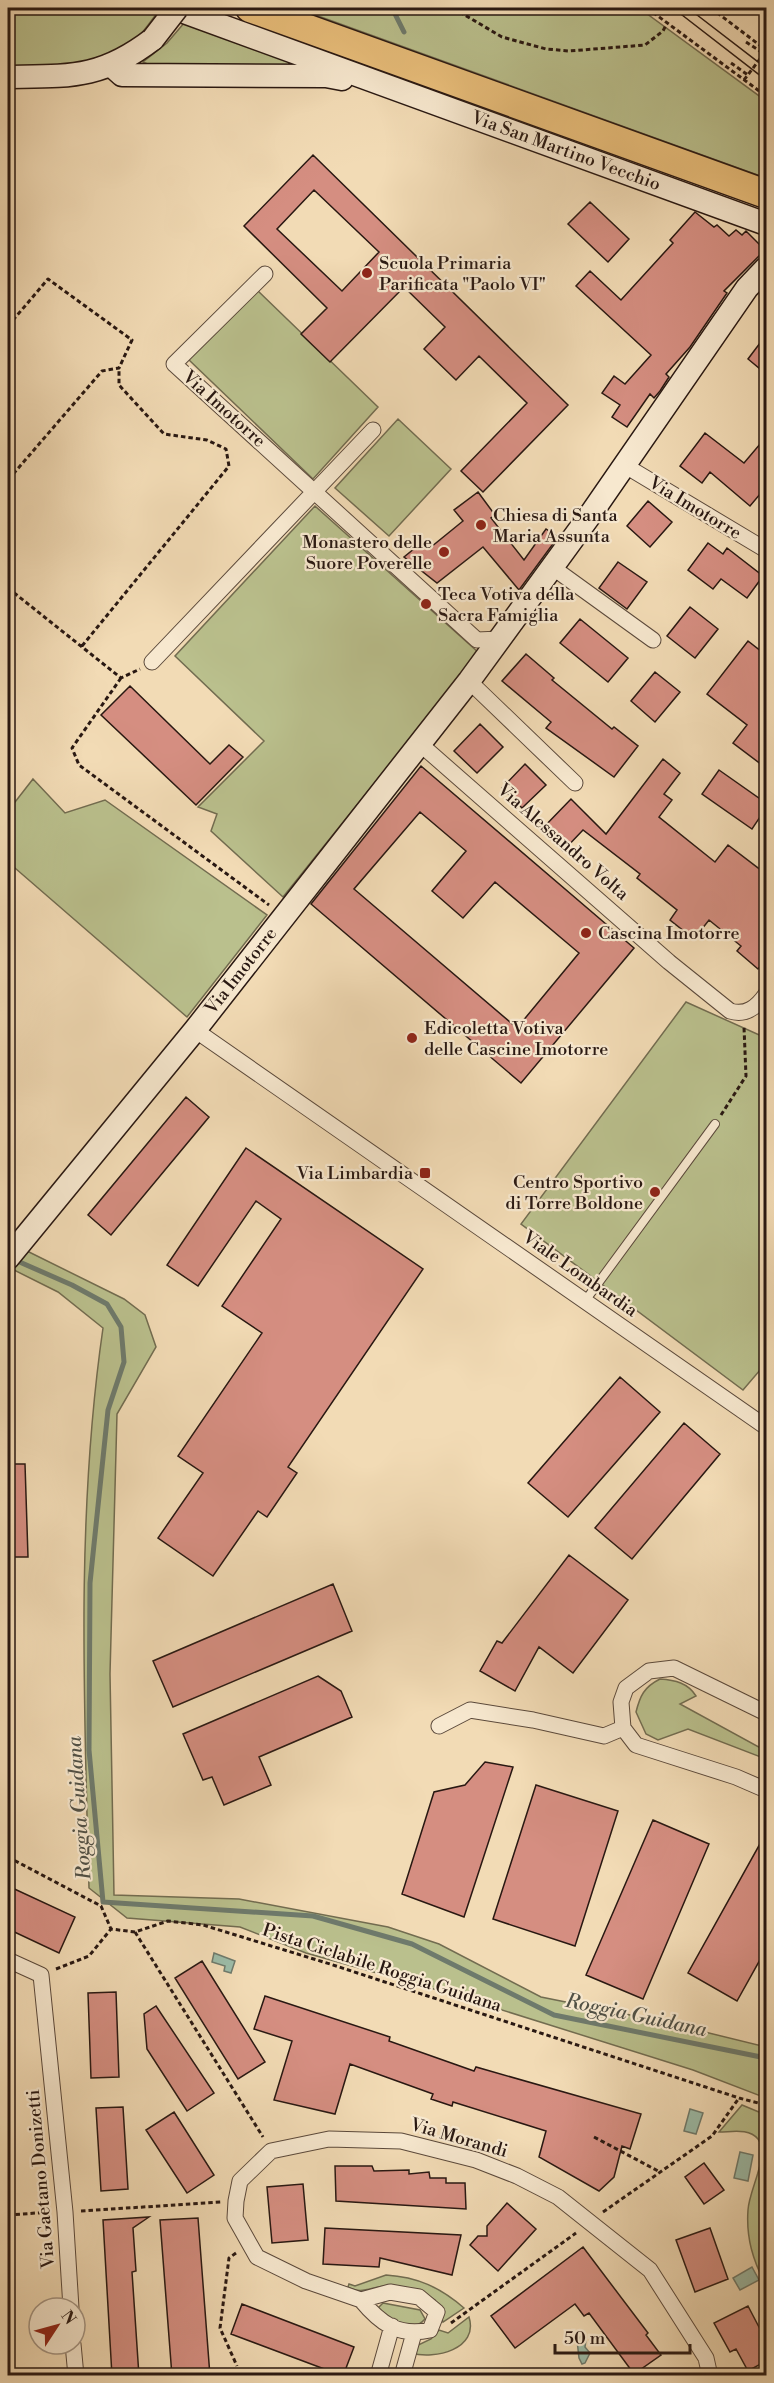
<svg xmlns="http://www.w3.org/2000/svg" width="774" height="2383" font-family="'Libre Bodoni',serif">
	<rect width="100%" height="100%" fill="#f2dbb5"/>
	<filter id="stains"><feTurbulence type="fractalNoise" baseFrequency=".00333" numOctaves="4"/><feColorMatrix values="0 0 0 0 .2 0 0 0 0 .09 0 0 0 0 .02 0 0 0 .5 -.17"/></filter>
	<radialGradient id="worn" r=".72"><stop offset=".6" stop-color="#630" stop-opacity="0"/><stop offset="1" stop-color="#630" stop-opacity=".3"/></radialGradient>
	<path fill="#bac08d" stroke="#726c50" stroke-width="1.5" d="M8 8H139L157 13C147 27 137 41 122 50 91 69 43 67 8 68Z
		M296 8H639L766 101V178Z
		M185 22 304 65 152 66 143 62 167 43Z
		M257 290 378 407 313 479 188 359Z
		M398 419 451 469 389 536 335 488Z
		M315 506 479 653 283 897 211 831 217 814 198 807 264 741 175 656Z
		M33 779 65 813 105 800 267 915 187 1017 8 862V811Z
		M686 1002 766 1038V1363L743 1390 521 1224Z
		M27 1251 124 1299 145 1315 156 1347 117 1414 110 1674 114 1895 239 1899 388 1927 439 1944 541 1997 660 2021 766 2047V2098L693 2070 448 1993 306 1953 240 1927 127 1918 89 1888C84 1701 76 1514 103 1328L58 1292 12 1269Z
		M660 1679C675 1680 688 1683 696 1696L680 1704 766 1751V1759L688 1729 658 1740 646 1734 636 1712C640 1696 644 1687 660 1679Z
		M742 2105 766 2115V2285C753 2261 746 2238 748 2210 749 2190 770 2155 758 2139 749 2128 732 2132 719 2132Z
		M386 2275C417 2277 440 2287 464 2308L443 2322 435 2300C423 2291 405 2286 389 2286 374 2285 362 2296 348 2287L349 2284 355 2286Z
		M383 2303 420 2310 425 2319C412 2335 388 2320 378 2308Z
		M469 2317C479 2349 435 2360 411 2353L414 2347 431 2339 439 2330 448 2333Z"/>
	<path fill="#9cbca8" stroke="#6e7a6c" stroke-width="1.5" d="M214 1953 235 1961 231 1973 224 1971 225 1966 212 1962Z
		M690 2109 703 2113 696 2134 684 2131Z
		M740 2152 753 2155 748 2181 734 2178Z
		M752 2267 759 2280 740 2290 733 2278Z
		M581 2336 586 2340 585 2347 590 2353 585 2363 582 2364 579 2358 577 2340Z"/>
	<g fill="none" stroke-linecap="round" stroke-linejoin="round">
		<path stroke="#6e7a6c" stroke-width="5" d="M392 8 404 32
			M15 1260 72 1285 107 1304 121 1327 124 1362 108 1410 90 1583 89 1750 103 1902 313 1916 412 1944 554 2015 766 2058"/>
	</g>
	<path fill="#d58e81" stroke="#291812" stroke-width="1.5" fill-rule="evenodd" d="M313 155 568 405 483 492 461 471 527 403 479 356 456 380 424 349 445 327 404 287 330 362 301 334 327 308 244 226ZM314 190 379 252 342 291 277 229Z
		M590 202 629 239 608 262 568 224Z
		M695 212 714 227 717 225 729 236 736 230 742 235 746 231 765 250 724 291 727 293 690 347 666 374 669 377 660 391 654 398 650 394 627 427 612 417 620 405 602 393 614 376 625 384 651 355 576 286 590 271 621 300 673 243 670 240Z
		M766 335V374L748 359Z
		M705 433 744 463 766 437V487L750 506 710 472 702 483 680 466Z
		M478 492 495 515 491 518 524 560 546 529 558 537 519 590 483 547 437 583 404 557 425 540 431 547 463 521 454 510Z
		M648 501 672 522 650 547 627 526Z
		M708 543 723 554 727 548 763 576 747 598 721 579 713 589 688 570Z
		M618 562 647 582 627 609 599 588Z
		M690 607 718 629 695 658 667 636Z
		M580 619 628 658 608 682 560 643Z
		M748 641 766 655V768L733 743 747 725 707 694Z
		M526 654 554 678 552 680 612 729 614 727 638 746 614 777 546 728 551 722 502 681Z
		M655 672 680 692 655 722 631 701Z
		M130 686 210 764 229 745 243 757 196 805 101 715Z
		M480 724 503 747 477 773 454 751Z
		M663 759 680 773 664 794 672 800 659 817 715 862 728 845 766 874V959L758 969 737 951 741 946 709 920 694 939 670 920 677 910 637 878 640 874 583 830 563 851 541 830 571 799 606 834Z
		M525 764 546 785 522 808 502 788Z
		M421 766 634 948 521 1083 311 904ZM420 812 466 851 432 891 463 918 495 882 579 953 517 1028 354 889Z
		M719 770 766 803V808L752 829 702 794Z
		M186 1097 209 1117 111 1235 88 1215Z
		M246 1148 423 1269 288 1467 297 1473 267 1517 258 1511 213 1576 158 1538 203 1473 178 1456 262 1333 222 1306 281 1219 256 1201 198 1286 167 1265Z
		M620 1377 660 1412 568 1517 528 1483Z
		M684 1423 720 1454 632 1559 595 1528Z
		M8 1464H25L28 1557H8Z
		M569 1555 628 1600 573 1673 539 1647 515 1691 480 1671 497 1641 502 1643Z
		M333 1584 352 1631 173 1707 153 1661Z
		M318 1676 341 1691 352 1717 259 1757 271 1785 224 1805 212 1777 203 1780 183 1734Z
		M485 1762 513 1767 464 1917 402 1894 434 1792 465 1785Z
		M536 1785 618 1811 575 1946 493 1919Z
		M653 1820 709 1844 643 1999 586 1975Z
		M766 1833V1949L737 2001 688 1973Z
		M8 1886 75 1917 59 1953 8 1929Z
		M202 1961 265 2062 238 2079 175 1978Z
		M116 1992 119 2077 91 2078 88 1993Z
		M265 1996 390 2037 389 2041 474 2071 476 2067 641 2114 630 2149 622 2146 614 2177 599 2191 539 2157 546 2131 453 2102 452 2106 431 2099 433 2094 350 2064 335 2114 274 2100 292 2041 254 2029Z
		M156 2006 214 2093 187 2111 147 2049 144 2014Z
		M123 2107 128 2189 101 2191 96 2108Z
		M174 2112 214 2175 187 2193 146 2130Z
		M704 2163 724 2190 704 2204 685 2177Z
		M335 2166H372L374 2171 409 2170V2174L429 2172 430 2178H446V2183H465L466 2209 336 2201Z
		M303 2184 308 2240 272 2243 267 2187Z
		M507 2203 536 2229 498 2271 470 2245 478 2236H487V2226Z
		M149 2217 133 2228 136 2271 132 2272 139 2376H112L103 2220Z
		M198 2218 210 2376H172L160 2220Z
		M325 2228 461 2235 452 2275 380 2258 379 2267 323 2264Z
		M710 2228 728 2279 695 2292 676 2240Z
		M583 2247 648 2333 646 2335 661 2355 634 2374 589 2313 584 2316 575 2304 515 2348 491 2316Z
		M242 2304 354 2347 343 2376 231 2334Z
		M748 2306 760 2329 766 2325V2361L748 2371 736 2349 730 2352 714 2323Z"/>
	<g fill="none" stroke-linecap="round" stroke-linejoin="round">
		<defs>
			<path id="lane" d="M585 1301 715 1124"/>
			<path id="street" d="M265 274 174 364 477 640 500 639
				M624 465 766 550
				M552 567 653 640
				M152 662 373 430
				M469 681 575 783
				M419 743 669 962 730 1011C746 1016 757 1007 766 994
				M195 1030 766 1427
				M766 1713 674 1668 649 1671 626 1688 621 1702 623 1728 636 1745 736 1777 766 1790
				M439 1726 470 1710 533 1720 604 1736 623 1728
				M8 1960 41 1975 65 2212 71 2308
				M390 2292 419 2297 437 2312 430 2330C398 2337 380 2323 361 2300Z
				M361 2300 306 2281 257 2257 235 2218 236 2201 240 2181 271 2151 329 2139 401 2141 476 2160 517 2176 558 2197 650 2270 706 2358 710 2376
				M73 2344 76 2376
				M378 2376 392 2326
				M402 2376 414 2333"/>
			<path id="secondary" d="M173 8 766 224
				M112 66 122 75 326 76 342 79
				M8 77C70 76 101 79 153 39
				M8 1258 195 1030 469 681 588 518 747 288 766 268"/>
			<path id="highway" d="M250 8 766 194"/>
		</defs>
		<use href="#lane" stroke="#5b493b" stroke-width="10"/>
		<use href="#street" stroke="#5b493b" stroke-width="17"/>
		<use href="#secondary" stroke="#291812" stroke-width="25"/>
		<use href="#highway" stroke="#291812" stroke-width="31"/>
		<path stroke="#291812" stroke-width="3" stroke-dasharray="4.5 3" stroke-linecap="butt" d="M453 8 502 37 546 49 569 51 645 45 663 31 667 23
			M647 8 766 96
			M711 8 766 50
			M746 42 766 55
			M731 63 748 75
			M744 80 766 51
			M8 326 48 279 132 340 119 368 102 371 8 480
			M8 588 121 678 140 669
			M82 646 229 466 226 449 207 440 164 434 119 385V368
			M121 678 72 748 79 765 269 905
			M721 1115 746 1076 744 1027
			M8 1857 101 1906 111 1929 135 1932 168 1921 203 1925 330 1964 739 2098 766 2105
			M135 1932 263 2137
			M56 1969 89 1956 111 1929
			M594 2137 660 2172
			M81 2211 221 2202
			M603 2212 712 2136 739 2098
			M8 2215 51 2212
			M236 2253 229 2258 220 2328 237 2366
			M451 2323 576 2233"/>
		<use href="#lane" stroke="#f7e8cf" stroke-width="8"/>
		<use href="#street" stroke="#f7e8cf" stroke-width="15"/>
		<use href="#secondary" stroke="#f7e8cf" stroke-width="22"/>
		<use href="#highway" stroke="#e9be7a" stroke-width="28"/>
		<path stroke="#291812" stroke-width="1.5" d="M673 8 766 80
			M688 8 766 68"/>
		<defs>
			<path id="secondary-bridge" d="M153 39 177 8"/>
		</defs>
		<use href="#secondary-bridge" stroke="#291812" stroke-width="25" stroke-linecap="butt"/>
		<use href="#secondary-bridge" stroke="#f7e8cf" stroke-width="22"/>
	</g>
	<g fill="#8f2418" stroke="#f7e8cf" stroke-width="2">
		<circle cx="367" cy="273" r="6"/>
		<circle cx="481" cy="525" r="6"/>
		<circle cx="444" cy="552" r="6"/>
		<circle cx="426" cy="604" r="6"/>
		<circle cx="586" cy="933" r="6"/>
		<circle cx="412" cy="1038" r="6"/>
		<rect x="419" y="1167" width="12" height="12" rx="3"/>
		<circle cx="655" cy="1192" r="6"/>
	</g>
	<g text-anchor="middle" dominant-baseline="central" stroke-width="4.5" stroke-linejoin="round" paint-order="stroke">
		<g font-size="18" fill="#291812" stroke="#f7e8cf">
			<text transform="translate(566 151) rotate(20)">Via San Martino Vecchio</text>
			<text transform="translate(224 409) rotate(42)">Via Imotorre</text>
			<text transform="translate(695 508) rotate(31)">Via Imotorre</text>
			<text transform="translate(563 842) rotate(41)">Via Alessandro Volta</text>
			<text transform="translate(241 971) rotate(-52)">Via Imotorre</text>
			<text transform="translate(580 1274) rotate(35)">Viale Lombardia</text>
			<text transform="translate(382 1968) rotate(18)">Pista Ciclabile Roggia Guidana</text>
			<text transform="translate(459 2138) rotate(16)">Via Morandi</text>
			<text transform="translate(41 2179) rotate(-95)">Via Gaetano Donizetti</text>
		</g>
		<g font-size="18" fill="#291812" stroke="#f7e8cf" text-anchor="start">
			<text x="379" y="263">Scuola Primaria<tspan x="379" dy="21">Parificata "Paolo VI"</tspan></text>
			<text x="493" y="515">Chiesa di Santa<tspan x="493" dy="21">Maria Assunta</tspan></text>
			<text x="432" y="542" text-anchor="end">Monastero delle<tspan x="432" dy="21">Suore Poverelle</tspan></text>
			<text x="438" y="594">Teca Votiva della<tspan x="438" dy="21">Sacra Famiglia</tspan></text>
			<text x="598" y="933">Cascina Imotorre</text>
			<text x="424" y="1028">Edicoletta Votiva<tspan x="424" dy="21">delle Cascine Imotorre</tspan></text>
			<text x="413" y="1173" text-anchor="end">Via Limbardia</text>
			<text x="643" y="1182" text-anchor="end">Centro Sportivo<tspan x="643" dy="21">di Torre Boldone</tspan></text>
		</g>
		<g font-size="20" font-style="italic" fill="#515146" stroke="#f7e8cf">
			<text transform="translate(80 1808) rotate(-94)">Roggia Guidana</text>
			<text transform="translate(636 2016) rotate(12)">Roggia Guidana</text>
		</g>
	</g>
	<rect width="774" height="2383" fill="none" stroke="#f2dbb5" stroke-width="30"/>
	<rect x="9" y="9" width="756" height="2365" fill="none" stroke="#291812" stroke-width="3"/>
	<rect x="15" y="15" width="744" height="2353" fill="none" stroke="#291812" stroke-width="1.5"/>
	<g transform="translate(57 2326) rotate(54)"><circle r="28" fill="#f7e8cf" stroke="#a59583" stroke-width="1.5"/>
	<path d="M0-4.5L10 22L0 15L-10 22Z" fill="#8f2418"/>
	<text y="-9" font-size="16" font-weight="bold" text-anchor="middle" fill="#291812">N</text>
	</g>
	<path d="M555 2344v9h135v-9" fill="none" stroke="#291812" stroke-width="3"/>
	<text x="564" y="2344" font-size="18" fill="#291812" stroke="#f7e8cf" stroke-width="4.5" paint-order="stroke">50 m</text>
	<rect width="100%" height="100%" filter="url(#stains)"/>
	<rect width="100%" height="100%" fill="url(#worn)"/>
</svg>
